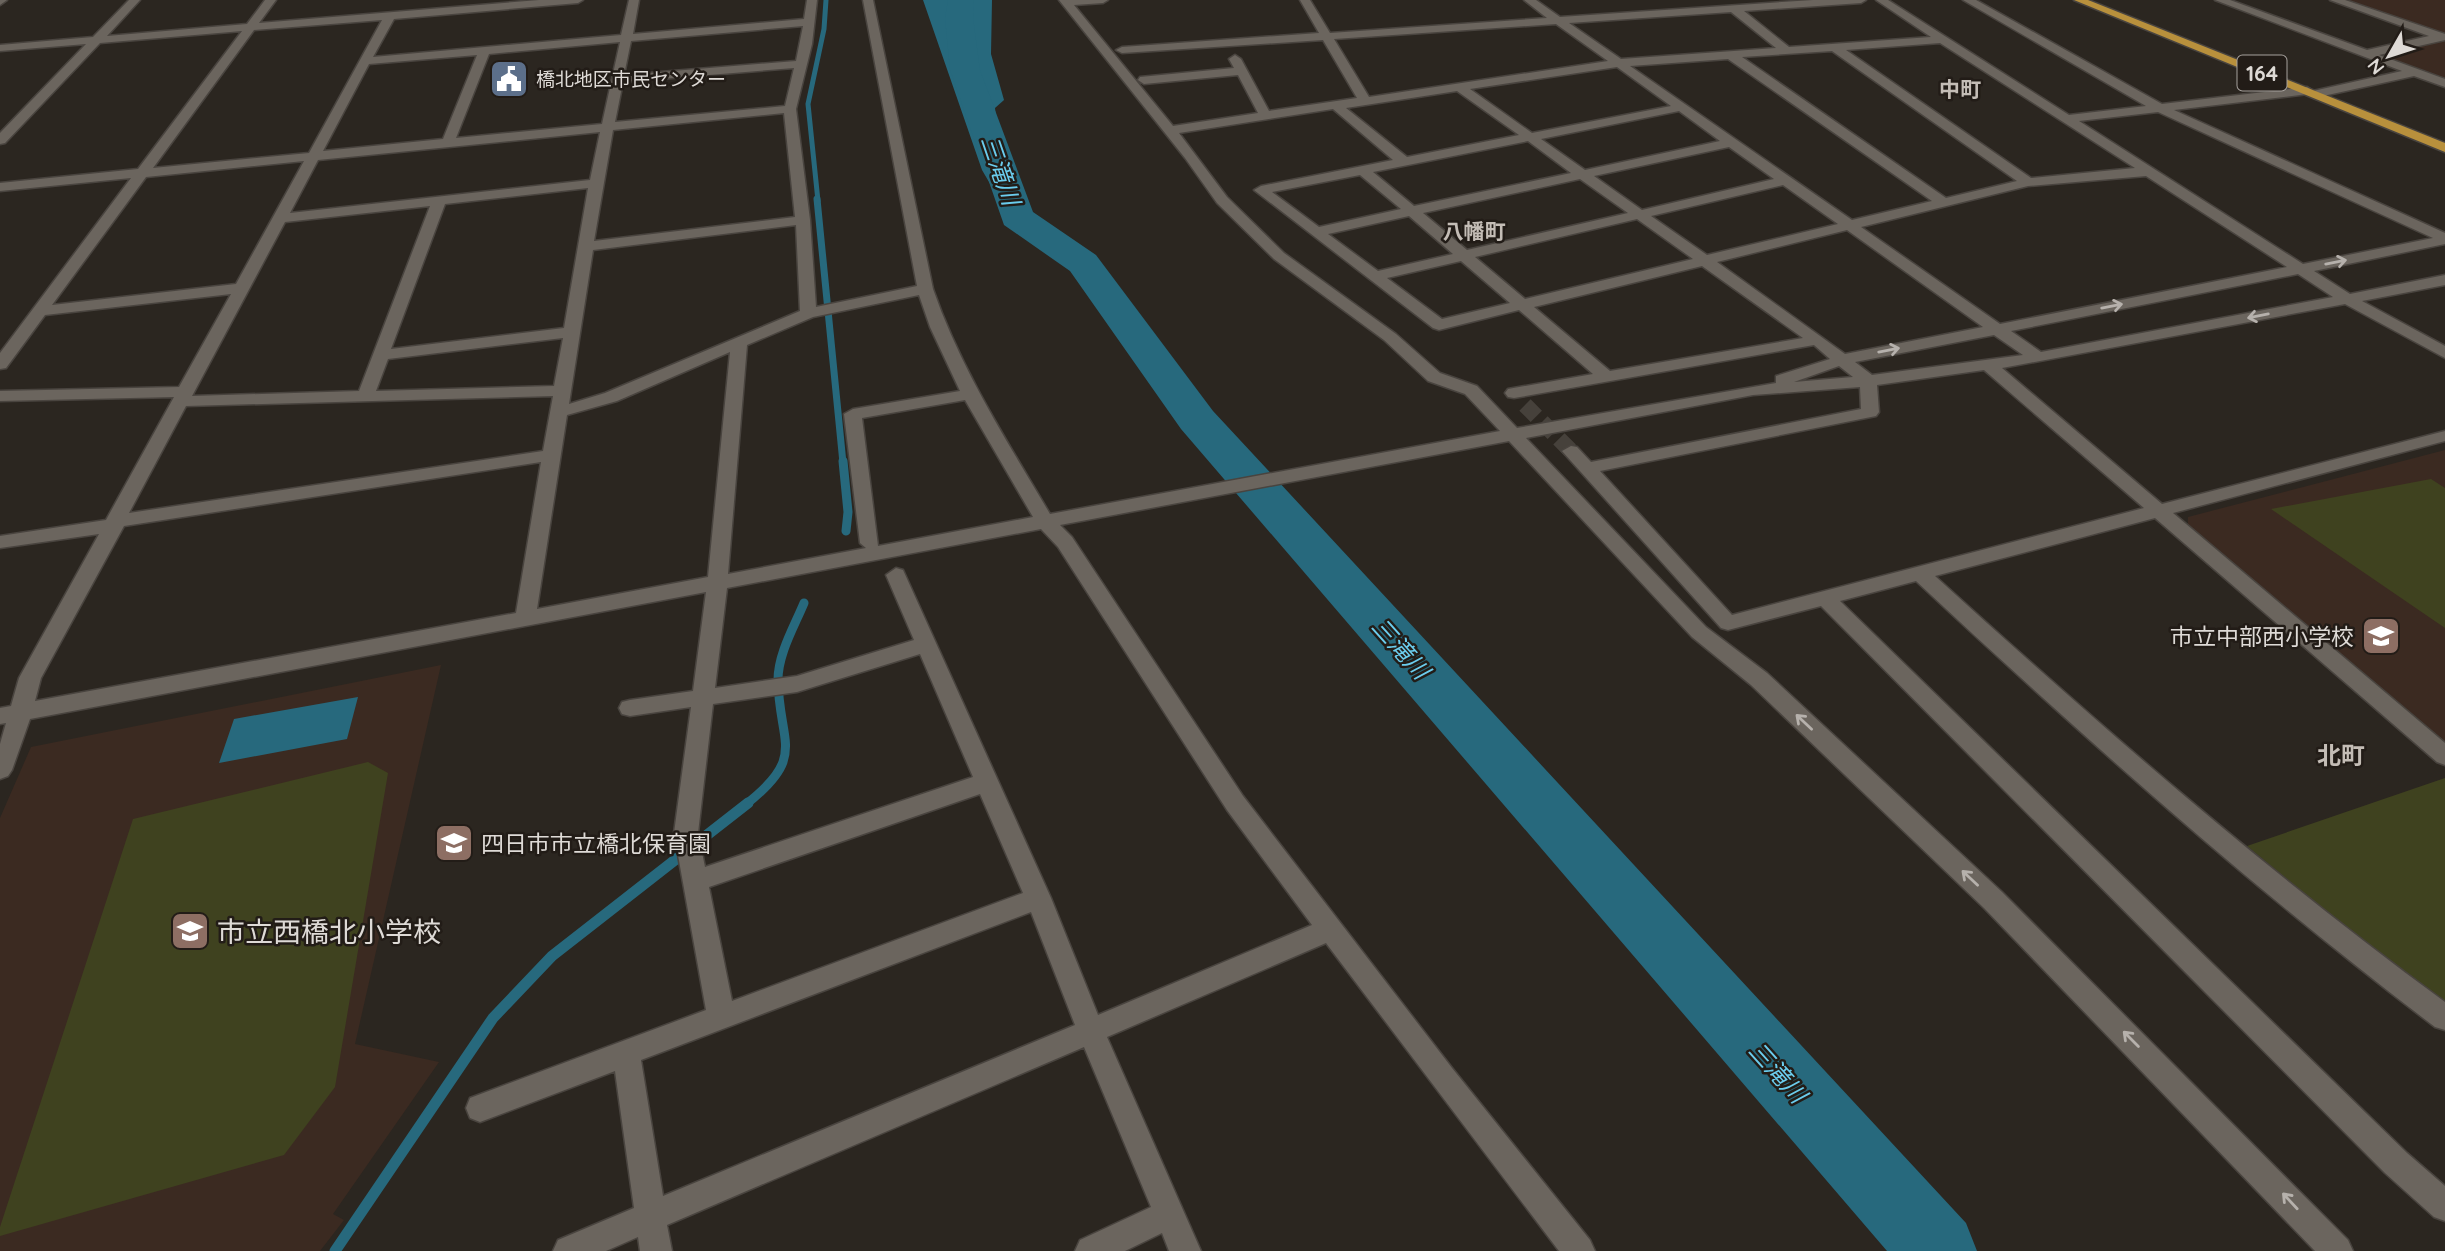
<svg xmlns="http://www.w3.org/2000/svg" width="2445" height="1251" font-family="Quicksand,'Noto Sans JP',sans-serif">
	<rect width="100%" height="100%" fill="#2b2620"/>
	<path fill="#3b2a21" d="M2342 0H2445V35Z
		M2445 41V80L2380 55Z
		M2445 450V746L2188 525V517Z
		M441 665 355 1044 439 1062 333 1214 344 1220 320 1251H0V818L31 747Z"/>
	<path fill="#3f421f" d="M2431 479 2445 488V628L2271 509Z
		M368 762 388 773 335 1087 284 1155 0 1236V1227L133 819Z
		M2445 778V1002L2379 955 2247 846Z"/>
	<path fill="#27697d" d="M923 0H992L991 54 1004 100 995 108 1006 211 982 170Z
		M358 697 347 739 219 763 234 719Z"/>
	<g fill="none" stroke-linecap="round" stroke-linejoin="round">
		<path stroke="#27697d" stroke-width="5" d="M818 201 808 104 824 29 826 0"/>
		<path stroke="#27697d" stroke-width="7" d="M817 199 843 463"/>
		<path stroke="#27697d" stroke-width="9" d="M843 461 848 512 846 531
			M745 805C808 756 779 744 778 680 778 654 794 627 804 603"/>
		<path stroke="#27697d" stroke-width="11" d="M335 1251 493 1018 552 956 748 803"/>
		<path fill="#27697d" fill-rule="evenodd" d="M948 0H974L973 18 980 70 1033 212 1096 255 1213 411 1966 1223 1977 1251H1887L1181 429 1070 271 1004 225 950 70 945 18Z"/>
		<path stroke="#46413b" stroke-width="16" stroke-dasharray="16 8" stroke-linecap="butt" d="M1525 405 1571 451"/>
		<defs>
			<path id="minor" d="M0 0H7L0 5Z
				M129 0H140L107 36 247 24 265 0H276L259 23 539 0H583L578 3 394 19 373 57 621 35 629 0H639L633 34 804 19 807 0H817L812 44 796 109 810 220 816 307 917 286 863 0H873L933 289C961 370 1007 441 1050 514L1500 431 1465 394 1428 381 1384 340 1274 259 1217 203 1185 158 1059 0H1108L1103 3 1074 5 1173 126 1258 113 1238 75 1144 84 1138 80 1140 77 1234 68 1229 59 1235 55 1241 59 1269 111 1357 98 1323 40 1122 53 1116 50 1122 47 1319 33 1300 0H1310L1330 33 1547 18 1524 0H1536L1560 17 1813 0H1866L1861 3 1744 11 1789 47 1931 37 1876 0H1888L2069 115 2146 106 1963 0H1976L2162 104 2307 87 2313 91 2402 71 2215 0H2230L2367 50 2429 36 2330 0H2345L2445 34V40L2379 55 2445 79V87L2414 76 2314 98 2308 94 2174 110 2445 233V244L2314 271 2350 294 2445 275V285L2362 301 2445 346V358L2345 304 2002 368 2162 504 2445 431V441L2173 513 2445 743V765L2437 762 2155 518 1935 576C2099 725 2266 871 2445 1002V1030L2435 1027C2253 889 2083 737 1916 581L1840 601 2407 1153 2445 1186V1221L2434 1217 2385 1173 1821 606 1728 630 1721 628 1562 451 1571 446 1577 447 1591 462 1861 409 1860 387 1753 395 1526 438 1706 627 1767 673 2002 892 2348 1240 2353 1251H2315L1984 908 1751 685 1692 637 1509 441 1060 525 1072 537 1243 796 1452 1068 1590 1240 1595 1251H1559L1326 943 1107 1037 1201 1251H1169L1162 1233 1125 1251H1075L1080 1240 1151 1207 1084 1047 667 1225 672 1251H640L638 1237 606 1251H553L558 1240 634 1208 615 1071 480 1122 470 1118 466 1108 470 1098 706 1010 674 833 691 707 630 716 622 714 619 708 622 702 630 700 693 691 706 592 30 719 12 770 8 776 0 779V744L6 723 0 724V708L11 706 19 678 99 534 0 548V536L106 520 174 397 0 401V391L179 387 231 294 45 315 6 368 0 369V353L131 178 0 191V183L138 169 242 31 100 43 5 143 0 144V133L86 44 0 51V45L93 37ZM1731 12 1776 48 1621 59 1569 23ZM382 20 309 153 153 168 254 30ZM1556 24 1608 61 1369 97 1334 39ZM803 26 796 61 624 75 631 41ZM620 42 602 124 456 138 489 54ZM1940 43 2135 168 2031 178 1846 50ZM1832 51 2017 181 1946 198 1742 57ZM477 55 443 139 323 151 369 64ZM1728 59 1932 201 1852 220 1630 66ZM1617 67 1671 106 1532 133 1470 89ZM794 68 785 106 615 122 623 82ZM1457 91 1519 135 1407 157 1346 108ZM1333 109 1393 160 1261 186 1254 190 1433 328 1439 330 1519 310 1593 374 1508 389 1505 393 1508 397 1514 398 1814 345 1830 359 1776 376V383L1517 428 1477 386 1440 373 1396 334 1284 253 1227 197 1179 133ZM1679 111 1720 141 1585 170 1541 139ZM2158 112 2433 238 2303 264 2079 121ZM784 113 795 217 594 241 613 130ZM600 132 590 180 290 213 318 160ZM1528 141 1571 173 1414 206 1373 172ZM1729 147 1774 179 1642 210 1594 176ZM304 161 236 284 52 305 146 177ZM1360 175 1401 209 1319 227 1272 192ZM2146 176 2287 267 2000 324 1861 227 2028 186ZM1580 179 1628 213 1467 250 1423 213ZM1783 185 1838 224 1707 255 1651 216ZM588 188 564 328 391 349 445 204ZM430 206 359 391 192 396 285 222ZM1409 216 1453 254 1378 271 1328 234ZM1637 219 1693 259 1525 299 1475 257ZM796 225 800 311 605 393 569 404 593 250ZM1847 230 1983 327 1845 354 1717 262ZM1461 261 1510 303 1442 319 1387 278ZM1702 266 1803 338 1610 371 1534 307ZM2298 274 2333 297 2041 352 2011 331ZM919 295 930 327 960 391 853 409 844 414 860 543 866 548 728 574 747 345 813 317ZM1994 335 2023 355 1872 375 1855 362ZM563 338 554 386 376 391 388 359ZM730 352 708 577 537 609 567 415 617 401ZM1839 366 1853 377 1794 382ZM1984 370 2144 508 1732 615 1600 471 1876 416 1879 412 1877 385ZM553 396 543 451 129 513 186 406ZM965 400 1033 517 878 546 862 418ZM541 462 516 613 35 701 41 678 124 526ZM1041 529 1058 547 1227 810 1312 925 1098 1015 1051 898 903 570 896 568 886 575 914 640 797 676 715 688 727 588ZM920 654 973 777 705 867 698 833 713 704 797 692ZM980 794 1023 893 732 1001 709 887ZM1031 912 1075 1025 663 1196 641 1060Z"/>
			<path id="highway" d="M2074 0H2088L2445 143V152Z"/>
		</defs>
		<use href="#minor" stroke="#49443f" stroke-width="3"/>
		<use href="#highway" stroke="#49443f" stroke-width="3"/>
		<use href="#minor" fill="#6b655e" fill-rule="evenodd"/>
		<use href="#highway" fill="#b8903c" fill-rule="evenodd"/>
	</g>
	<defs><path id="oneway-shaft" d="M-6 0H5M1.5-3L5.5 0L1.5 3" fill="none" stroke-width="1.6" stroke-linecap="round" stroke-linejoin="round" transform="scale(1.75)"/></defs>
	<g stroke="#b6b1ac">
		<use href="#oneway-shaft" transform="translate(2336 262) rotate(-11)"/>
		<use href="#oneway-shaft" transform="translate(2112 306) rotate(-11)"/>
		<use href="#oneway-shaft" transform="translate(2258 316) rotate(169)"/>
		<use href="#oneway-shaft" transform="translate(1889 350) rotate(-11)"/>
		<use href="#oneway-shaft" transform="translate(1804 722) rotate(-137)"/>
		<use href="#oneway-shaft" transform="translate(1970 878) rotate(-137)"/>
		<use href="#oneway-shaft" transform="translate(2131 1039) rotate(-135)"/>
		<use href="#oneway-shaft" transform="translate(2290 1201) rotate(-133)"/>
	</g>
	<defs>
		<symbol id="civic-square" viewBox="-11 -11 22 22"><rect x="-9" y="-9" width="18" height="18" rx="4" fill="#5c6f8a" stroke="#221c17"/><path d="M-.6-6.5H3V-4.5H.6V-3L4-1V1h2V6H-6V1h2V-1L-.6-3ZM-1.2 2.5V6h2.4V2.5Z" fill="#fff"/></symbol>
		<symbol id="school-square" viewBox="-11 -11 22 22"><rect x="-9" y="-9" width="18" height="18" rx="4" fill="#8d6e63" stroke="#221c17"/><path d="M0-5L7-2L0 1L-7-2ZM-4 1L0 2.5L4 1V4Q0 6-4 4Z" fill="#fff"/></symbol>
	</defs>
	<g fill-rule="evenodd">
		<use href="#civic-square" x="487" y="57" width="44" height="44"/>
		<use href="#school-square" x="2359" y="614" width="44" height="44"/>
		<use href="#school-square" x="432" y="821" width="44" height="44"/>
		<use href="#school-square" x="168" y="909" width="44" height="44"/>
	</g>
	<g text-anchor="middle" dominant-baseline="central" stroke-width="5" stroke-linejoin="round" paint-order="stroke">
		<g font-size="19" fill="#dedad6" stroke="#221c17" text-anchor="start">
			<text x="536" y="79">橋北地区市民センター</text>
		</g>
		<rect fill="#221c17" stroke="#a6a19d" stroke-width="2" x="2237.5" y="55.5" width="49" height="35" rx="5"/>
		<g font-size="21" font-weight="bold" fill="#dedad6">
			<text x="2262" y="73">164</text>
		</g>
		<g font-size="21" font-weight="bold" fill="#c4bdb6" stroke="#221c17">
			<text x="1960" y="89">中町</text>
			<text x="1474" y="231">八幡町</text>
		</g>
		<g font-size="23" fill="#dedad6" stroke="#221c17" text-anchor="end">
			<text x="2354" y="636">市立中部西小学校</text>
			<text x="481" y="843" text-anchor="start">四日市市立橋北保育園</text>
		</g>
		<g font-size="24" font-style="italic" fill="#6bcdee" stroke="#221c17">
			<text transform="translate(1001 170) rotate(71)">三滝川</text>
			<text transform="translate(1401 648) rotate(48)">三滝川</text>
			<text transform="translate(1778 1072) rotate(48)">三滝川</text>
		</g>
		<g font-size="24" font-weight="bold" fill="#c4bdb6" stroke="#221c17">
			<text x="2341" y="755">北町</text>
		</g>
		<g font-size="28" fill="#dedad6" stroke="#221c17" text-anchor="start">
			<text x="217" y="931">市立西橋北小学校</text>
		</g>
	</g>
	<g transform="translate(2389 56) rotate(231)" stroke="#221c17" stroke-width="5" paint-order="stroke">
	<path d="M0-5L12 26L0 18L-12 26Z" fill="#dedad6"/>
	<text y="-10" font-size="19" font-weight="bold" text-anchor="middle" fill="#dedad6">N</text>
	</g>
</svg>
